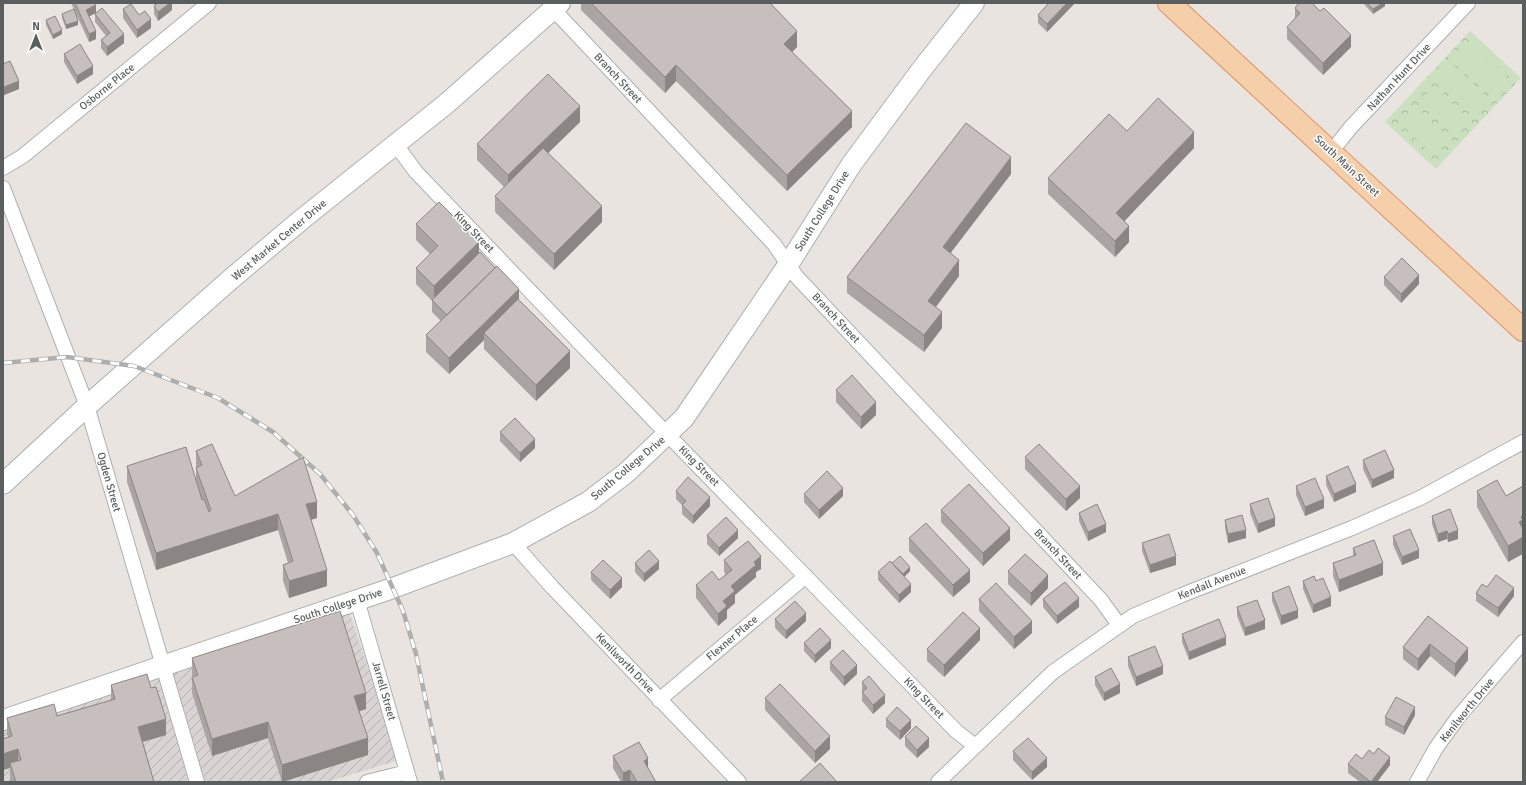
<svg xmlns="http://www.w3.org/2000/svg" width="1526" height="785" font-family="Signika,sans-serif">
	<defs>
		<pattern id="industrial-furrows" width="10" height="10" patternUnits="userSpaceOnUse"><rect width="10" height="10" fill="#d9d4d3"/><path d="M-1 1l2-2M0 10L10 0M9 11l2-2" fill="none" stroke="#b3afae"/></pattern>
		<pattern id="forest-crowns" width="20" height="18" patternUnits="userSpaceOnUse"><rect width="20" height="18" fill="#cae0bf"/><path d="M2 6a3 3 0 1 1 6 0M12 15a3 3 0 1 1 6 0" fill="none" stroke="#a7b99e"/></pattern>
	</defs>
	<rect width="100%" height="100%" fill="#eae4e0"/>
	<path fill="url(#industrial-furrows)" d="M350 614 399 760 327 782H3V728L136 686Z"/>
	<path fill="url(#forest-crowns)" d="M1470 31 1521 78 1436 169 1385 122Z"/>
	<path fill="#cae0bf" d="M1473 44 1507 76 1492 92 1458 60Z
		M1453 65 1487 97 1472 113 1438 80Z
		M1434 86 1467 118 1452 134 1419 101Z
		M1414 106 1447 139 1432 154 1399 122Z"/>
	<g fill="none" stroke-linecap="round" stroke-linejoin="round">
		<defs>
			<path id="minor" d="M554 10 774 244 796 276 1101 600 1119 625
				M396 145 416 172 668 435 956 731 974 745
				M1331 152 1351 127 1468 3
				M3 168 23 156 209 3
				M3 188 87 406 197 782
				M513 543 552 587 739 782
				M357 600 410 782
				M659 700 806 576
				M367 782 407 772
				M938 782 1053 672 1133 616 1182 595 1352 528 1420 498 1523 442
				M1417 782 1436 748 1459 716 1523 642"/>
			<path id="secondary" d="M3 484 87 406 231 279 301 220 446 104 560 3
				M3 720 393 588 513 543 588 502 626 473 684 418 788 265 851 165 922 69 974 3"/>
			<path id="primary" d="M1169 3 1523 330"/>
		</defs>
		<use href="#minor" stroke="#acb0b2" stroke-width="16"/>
		<use href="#secondary" stroke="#abb0b2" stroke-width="22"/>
		<use href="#primary" stroke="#e19162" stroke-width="24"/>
		<use href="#minor" stroke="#fff" stroke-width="14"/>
		<use href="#secondary" stroke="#fff" stroke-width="20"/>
		<use href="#primary" stroke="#f5cfaa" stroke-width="22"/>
		<defs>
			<path id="rail" d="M3 363 67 357 134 366 218 398 273 432 320 474 353 515 377 553 403 611 416 654 443 782"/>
		</defs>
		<use href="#rail" stroke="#adaeae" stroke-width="4.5"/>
		<use href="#rail" stroke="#fff" stroke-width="3" stroke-dasharray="9" stroke-linecap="butt"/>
	</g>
	<path fill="#aaa4a3" d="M71 3H95L96 13 89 16 96 39 89 42Z
		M154 3H172V10L158 21 154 14V6L155 5Z
		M581 3H770L797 47 792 52 852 127 787 191 676 81 665 93 581 10Z
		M1049 3H1075L1047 32 1038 23V15Z
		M1363 3H1385V6L1373 14Z
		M1295 8 1320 11 1351 47 1323 75 1287 39V27L1295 19Z
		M123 9 139 15 151 28 137 38 123 18Z
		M62 14 78 25 66 29 62 18Z
		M95 14 124 43 107 56 101 48V40L106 36 95 22Z
		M46 20 62 34 53 39 46 25Z
		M64 54 93 74 77 84 64 62Z
		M3 64 19 89 4 95 3 93Z
		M580 122 548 153 602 222 554 270 495 212V196L504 187 477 160V144Z
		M1127 131 1194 148 1124 221 1129 242 1115 257 1048 194V178Z
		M1011 174 950 253 959 276 936 307 942 328 924 352 847 293V277Z
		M416 224 479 253 519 300 570 368 536 401 484 349V340L449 374 426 352V335L441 321 432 312V301L416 284V268L430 254 416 240Z
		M1384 277 1419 284 1401 303 1384 285Z
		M836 390 876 415 861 429 836 402Z
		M500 432 535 448 520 462 500 441Z
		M196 451 235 496 317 518 311 520 327 586 289 598 283 581V565L288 563 278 530 156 570 127 482V466L196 479Z
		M1025 457 1080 498 1066 511 1025 469Z
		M1363 460 1394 478 1372 488 1363 469Z
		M1326 476 1356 492 1334 502 1326 485Z
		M1296 486 1324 508 1305 516 1296 495Z
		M1523 486 1508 562 1477 507V491L1506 496Z
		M676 491 710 506 693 524 682 514V505L676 499Z
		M804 494 843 496 819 519 804 502Z
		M1250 504 1275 526 1258 533 1250 513Z
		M941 510 1010 540 983 566 941 522Z
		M1079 513 1106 532 1088 541 1079 521Z
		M1432 516 1458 539 1448 542 1447 539 1438 542 1432 524Z
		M1225 520 1246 538 1228 543 1225 528Z
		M707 535 738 538 719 556 707 544Z
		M1393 536 1419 558 1402 565 1393 545Z
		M909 538 970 582 953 597 909 551Z
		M1142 543 1176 565 1150 573 1142 551Z
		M1353 548 1383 575 1339 592 1333 576V563L1353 556Z
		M724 560 761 569 756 572V577L735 595V603L727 610V618L718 626 696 598V585L719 580 726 575 724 572Z
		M635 563 659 569 644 582 635 572Z
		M892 563 910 571 904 577 911 592 899 603 878 580V572L892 564Z
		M1008 571 1048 588 1031 606 1008 584Z
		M591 572 622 587 610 599 591 580Z
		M1303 581H1316L1331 606 1313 613 1303 589Z
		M1487 587 1514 596 1498 617 1476 601V593Z
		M1272 593 1298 618 1281 625 1272 601Z
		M979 599 1032 633 1014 649 979 611Z
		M1043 599 1079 607 1057 624 1043 607Z
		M1237 607 1265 629 1245 636 1237 616Z
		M1428 616 1468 660 1455 677 1430 656 1418 671 1403 659V647Z
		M775 619 806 621 786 639 775 628Z
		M1182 634 1226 645 1189 660 1182 642Z
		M980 640 944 677 927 661V649Z
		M804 643 831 648 815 663 804 651Z
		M1128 657 1163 674 1136 686 1128 666Z
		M192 658 366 709 359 711 368 755 282 782 268 738 212 756 192 693V677H193L192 674Z
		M830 662 857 674 844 686 830 670Z
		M1095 677 1120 693 1104 701 1095 685Z
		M862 682 885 703 873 714 862 701V692L863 691H862Z
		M111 685 166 735 143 742 154 782H11L10 780V768L8 737 7 734V718L57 716 111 700Z
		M765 698 830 749 815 763 765 710Z
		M1415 715 1404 735 1385 725V717Z
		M886 719 911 728 900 740 886 727Z
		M905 737 929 747 917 758 905 746Z
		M1013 751 1047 767 1032 780 1013 760Z
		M613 756 648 768 656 782H621L613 768Z
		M1362 759 1390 765 1377 782H1360L1348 773V764Z"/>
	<path fill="#8b8684" d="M170 3H172V10L158 21V12Z
		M1067 3H1075L1047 32V24Z
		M1383 3H1385V6L1373 14V9Z
		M96 5V13L86 18V10Z
		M151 19V28L137 38V30Z
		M78 21V25L66 29V25Z
		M62 30V34L53 39V35Z
		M96 31V39L89 42V34Z
		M797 31V47L784 60V44Z
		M124 34V43L107 56V47Z
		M1351 35V47L1323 75V63Z
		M676 65V81L665 93V77Z
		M93 66V74L77 84V76Z
		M19 81V89L4 95V87Z
		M580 106V122L508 192V175Z
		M852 111V127L787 191V175Z
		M1194 132V148L1116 230V213Z
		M1011 157V174L943 263V247Z
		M602 206V222L554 270V254Z
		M1129 226V242L1115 257V241Z
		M479 242V259L434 301V286Z
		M959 260V276L928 317V301Z
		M1419 275V284L1401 303V294Z
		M519 289V305L484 333V340L449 374V358Z
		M942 312V328L924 352V335Z
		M570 351V368L536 401V385Z
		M876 402V415L861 429V417Z
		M535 439V448L520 462V453Z
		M1394 470V478L1372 488V480Z
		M1356 484V492L1334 502V494Z
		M1080 486V498L1066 511V499Z
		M843 488V496L819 519V510Z
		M710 497V506L693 524V516Z
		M1324 499V508L1305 516V507Z
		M317 502V518L306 521V504Z
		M278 514V530L156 570V553Z
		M1523 516V536L1519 522 1521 517Z
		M1275 518V526L1258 533V524Z
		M1106 524V532L1088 541V532Z
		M1010 528V540L983 566V553Z
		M738 530V538L719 556V548Z
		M1246 530V538L1228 543V534Z
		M1458 530V539L1448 542V534Z
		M1447 531V539L1438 542V534Z
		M1523 537V554L1508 562V546Z
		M1419 550V558L1402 565V557Z
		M761 556V569L756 572V577L735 595V603L727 610V618L718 626V614L723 601 731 586 754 562Z
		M1176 556V565L1150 573V565Z
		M659 561V569L644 582V574Z
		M1383 563V575L1339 592V580Z
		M910 567V571L903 578V574Z
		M327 570V586L289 598V581Z
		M970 570V582L953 597V585Z
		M1048 575V588L1031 606V593Z
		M622 578V587L610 599V590Z
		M911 584V592L899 603V595Z
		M1514 588V596L1498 617V608Z
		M1331 597V606L1313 613V605Z
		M1079 598V607L1057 624V616Z
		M1298 610V618L1281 625V616Z
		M806 613V621L786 639V631Z
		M1265 620V629L1245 636V628Z
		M1032 621V633L1014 649V637Z
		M980 628V640L944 677V665Z
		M1226 637V645L1189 660V652Z
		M831 640V648L815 663V655Z
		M1430 644V656L1418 671V659Z
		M1468 648V660L1455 677V664Z
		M857 665V674L844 686V677Z
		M1163 666V674L1136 686V677Z
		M1120 684V693L1104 701V693Z
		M366 693V709L354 713V696Z
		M885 695V703L873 714V705Z
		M1415 707V715L1404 735V727Z
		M166 719V735L138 743V727Z
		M911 720V728L900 740V731Z
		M268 722V738L212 756V739Z
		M830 736V749L815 763V751Z
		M368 738V755L282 782V765Z
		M929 738V747L917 758V750Z
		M18 749V766L10 763V768L3 770V754Z
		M1390 757V765L1377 782H1371Z
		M648 758V771L644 761Z
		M1047 758V767L1032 780V772Z
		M630 770V782H623V773Z"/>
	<path fill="#c6bfbd" stroke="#8b8684" d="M75 3H95L96 5 86 10 96 31 89 34Z
		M158 3H170L158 12 154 6Z
		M591 3H770L797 31 784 44 852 111 787 175 676 65 665 77Z
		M1049 3H1067L1047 24 1038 15Z
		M1299 3H1312L1320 11 1324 8 1351 35 1323 63 1287 27 1300 13 1295 8Z
		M1367 3H1383L1373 9Z
		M131 4 139 15 145 11 151 19 137 30 123 9Z
		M102 8 124 34 107 47 101 40 110 33 95 14Z
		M74 9 78 21 66 25 62 14Z
		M55 16 62 30 53 35 46 20Z
		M80 44 93 66 77 76 64 54Z
		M10 61 19 81 4 87 3 85V64Z
		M548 74 580 106 508 175 477 144Z
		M1158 98 1194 132 1116 213 1129 226 1115 241 1048 178 1109 114 1127 131Z
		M966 123 1011 157 943 247 959 260 928 301 942 312 924 335 847 277Z
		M543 148 602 206 554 254 495 196Z
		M439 202 479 242 434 286 416 268 438 246 416 224Z
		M480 252 495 268 447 315 432 300Z
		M1402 258 1419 275 1401 294 1384 277Z
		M497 266 519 289 449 358 426 335Z
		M518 299 570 351 536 385 484 333Z
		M852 375 876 402 861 417 836 390Z
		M515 418 535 439 520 453 500 432Z
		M212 444 235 496 303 457 317 502 306 504 327 570 289 581 283 565 293 561 278 514 156 553 127 466 186 447 202 500 204 499 209 512 211 510 196 468 202 465 196 451Z
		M1039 444 1080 486 1066 499 1025 457Z
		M1385 450 1394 470 1372 480 1363 460Z
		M1348 466 1356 484 1334 494 1326 476Z
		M827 471 843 488 819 510 804 494Z
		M688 477 710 497 693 516 682 505 686 501 676 491Z
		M1315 478 1324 499 1305 507 1296 486Z
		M1497 480 1506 496 1523 486V516L1521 517 1523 520 1519 522 1523 529V537L1508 546 1477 491Z
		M969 484 1010 528 983 553 941 510Z
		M1268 498 1275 518 1258 524 1250 504Z
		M1097 504 1106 524 1088 532 1079 513Z
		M1450 509 1458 530 1448 534 1447 531 1438 534 1432 516Z
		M1242 515 1246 530 1228 534 1225 520Z
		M726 517 738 530 719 548 707 535Z
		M926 523 970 570 953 585 909 538Z
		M1410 529 1419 550 1402 557 1393 536Z
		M1169 534 1176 556 1150 565 1142 543Z
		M1374 540 1383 563 1339 580 1333 563 1356 555 1353 548Z
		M748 541 761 556 754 562 756 565 731 586 735 591 723 601 727 606 718 614 696 585 712 571 719 580 732 570 724 560Z
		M649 550 659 561 644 574 635 563Z
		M1025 554 1048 575 1031 593 1008 571Z
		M900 556 910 567 903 574 892 563Z
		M603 560 622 578 610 590 591 572Z
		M890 561 911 584 899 595 878 572Z
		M1496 575 1514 588 1498 608 1476 593 1482 584 1487 587Z
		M1314 576 1316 581 1323 578 1331 597 1313 605 1303 581Z
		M1065 582 1079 598 1057 616 1043 599Z
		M996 583 1032 621 1014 637 979 599Z
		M1289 586 1298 610 1281 616 1272 593Z
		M1257 600 1265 620 1245 628 1237 607Z
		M795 601 806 613 786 631 775 619Z
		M340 611 366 693 354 696 368 738 282 765 268 722 212 739 192 677 198 675 192 658Z
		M963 612 980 628 944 665 927 649Z
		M1428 616 1468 648 1455 664 1430 644 1418 659 1403 647Z
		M1219 619 1226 637 1189 652 1182 634Z
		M820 628 831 640 815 655 804 643Z
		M1155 646 1163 666 1136 677 1128 657Z
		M843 650 857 665 844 677 830 662Z
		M1111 668 1120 684 1104 693 1095 677Z
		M147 674 151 688 156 687 166 719 138 727 154 782H16L10 763 21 760 18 749 3 754V739L12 736 7 718 54 704 57 716 115 699 111 685Z
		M869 676 885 695 873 705 862 692 867 688 862 682Z
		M780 684 830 736 815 751 765 698Z
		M1396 697 1415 707 1404 727 1385 717Z
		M897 707 911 720 900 731 886 719Z
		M916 726 929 738 917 750 905 737Z
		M1028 738 1047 758 1032 772 1013 751Z
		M639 742 648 758 644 761 656 782H637L630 770 623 773 613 756Z
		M1378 748 1390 757 1371 782 1348 764 1356 754 1362 759 1369 750 1374 754Z
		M820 763 837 782H799Z"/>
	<g text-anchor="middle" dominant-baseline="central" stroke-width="3" stroke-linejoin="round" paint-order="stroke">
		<g font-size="11" fill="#595e5f" stroke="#fff">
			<text transform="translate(1399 77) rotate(-47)">Nathan Hunt Drive</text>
			<text transform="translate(618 78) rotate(47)">Branch Street</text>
			<text transform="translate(107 87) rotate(-39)">Osborne Place</text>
			<text transform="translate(1347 166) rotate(43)">South Main Street</text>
			<text transform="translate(822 211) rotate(-58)">South College Drive</text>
			<text transform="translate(474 232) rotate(46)">King Street</text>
			<text transform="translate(279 240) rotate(-40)">West Market Center Drive</text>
			<text transform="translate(836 318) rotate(47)">Branch Street</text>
			<text transform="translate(699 466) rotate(45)">King Street</text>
			<text transform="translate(628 468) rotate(-40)">South College Drive</text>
			<text transform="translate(109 482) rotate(74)">Ogden Street</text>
			<text transform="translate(1058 554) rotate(47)">Branch Street</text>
			<text transform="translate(1212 583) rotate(-22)">Kendall Avenue</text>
			<text transform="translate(338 606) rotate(-18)">South College Drive</text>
			<text transform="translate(732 638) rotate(-40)">Flexner Place</text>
			<text transform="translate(625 663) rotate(46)">Kenilworth Drive</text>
			<text transform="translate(384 691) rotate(74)">Jarrell Street</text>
			<text transform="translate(924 698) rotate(46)">King Street</text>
			<text transform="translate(1467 710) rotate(-51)">Kenilworth Drive</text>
		</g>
	</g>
	<rect width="1526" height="785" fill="none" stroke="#595e5f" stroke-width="8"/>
	<g transform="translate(36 36)" stroke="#ffffff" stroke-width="3" paint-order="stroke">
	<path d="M0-3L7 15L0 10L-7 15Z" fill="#595e5f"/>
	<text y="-6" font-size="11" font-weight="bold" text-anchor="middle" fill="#595e5f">N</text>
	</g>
</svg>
